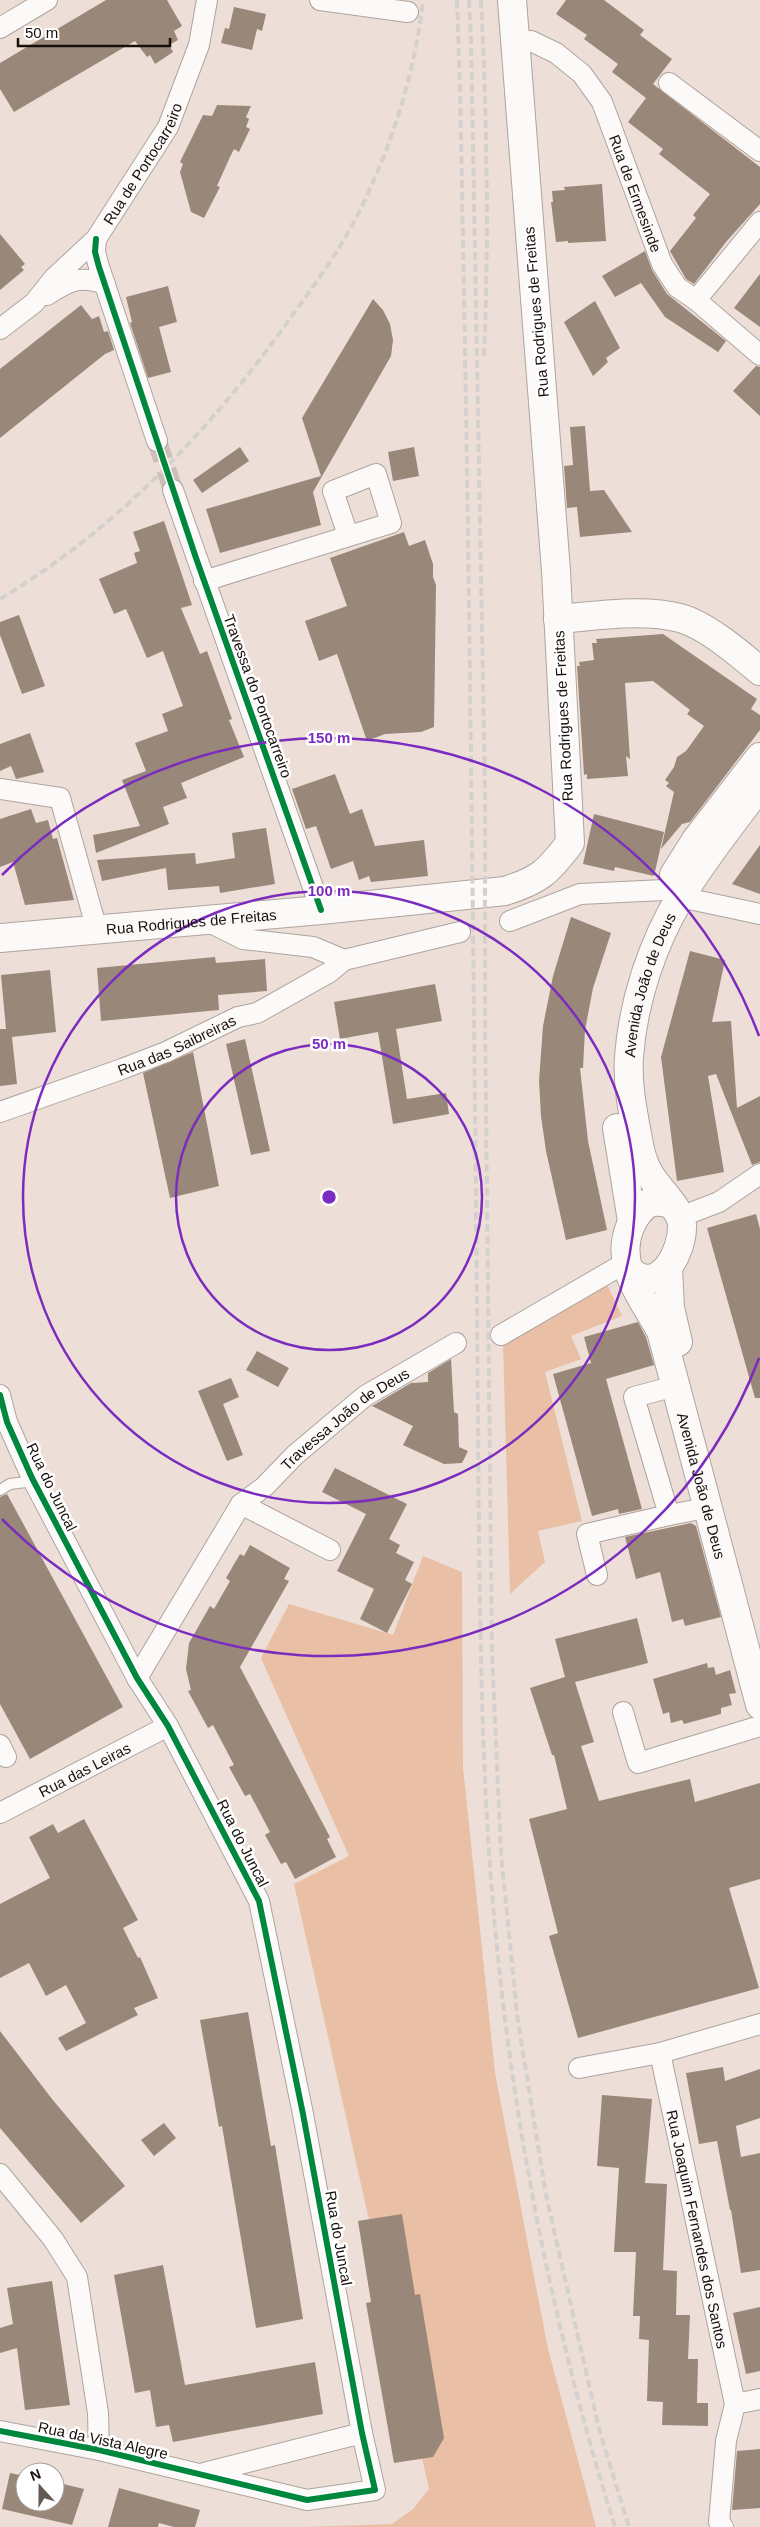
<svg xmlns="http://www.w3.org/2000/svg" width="760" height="2527" font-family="Helvetica,sans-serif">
	<rect width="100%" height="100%" fill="#eddfd7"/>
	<path fill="#e9bfa6" d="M606 1282 622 1316 571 1336 581 1359 545 1372 582 1521 538 1531 545 1562 510 1594 503 1343Z
		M423 1556 462 1572 463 1767 495 2073 548 2349 596 2527H305L392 2524 413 2509 429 2489 294 1884 349 1856 261 1658 289 1604 393 1635Z"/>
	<path fill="#998779" d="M106 0H167L182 26 174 31 178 40 169 45 173 52 155 64 150 55 147 57 135 41 14 112 0 89V63Z
		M566 0H604L644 30 640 35 672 59 653 84 760 167V204L726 242 694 284 686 279 670 251 696 218 693 215 710 194 659 154 663 149 628 122 646 98 612 72 618 64 584 39 587 35 556 14Z
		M234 7 266 14 262 31 257 29 252 50 221 43 225 28 229 29Z
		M217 105 251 106 246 117 249 119 246 127 250 129 239 152 234 149 230 157 217 186 220 187 204 218 191 212 180 172 183 164 180 162 203 115 212 116Z
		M602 184 606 241 568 243V241L556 242 551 202H553L552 191 565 190 564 187Z
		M0 234 25 264 21 267 24 270 0 290Z
		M645 251 652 270 667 294 726 341 718 352 665 317 641 283 615 297 602 276Z
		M760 274V327L734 308Z
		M168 286 177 322 159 327 171 372 148 378 130 323 132 322 126 297Z
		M373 299 383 310 390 324 393 340 391 356 313 492 321 525 220 553 206 509 321 476 302 418Z
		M595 301 620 348 606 358 608 362 593 376 564 322Z
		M81 305 92 319 99 316 104 332 108 331 114 350 105 354 0 438V369Z
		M756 366 760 367V416L733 391Z
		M585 426 590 491 604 490 632 532 580 537 577 507 567 508 564 466 573 465 570 427Z
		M240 447 249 461 202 493 193 480Z
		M414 447 419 476 393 481 388 452Z
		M164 521 192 605 181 608 200 654 207 651 232 719 229 720 244 757 181 783 187 798 163 807 169 824 96 853 93 835 140 826 122 780 146 771 135 743 168 731 162 714 183 706 163 651 147 658 126 609 114 614 99 579 137 563 134 553 140 551 133 532Z
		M404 532 409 546 425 540 433 564V577L436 585 434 727 421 732 385 734 367 741 337 654 319 661 305 621 347 606 330 558Z
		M19 615 45 686 22 694 0 635V622Z
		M663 634 757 699 751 709 760 715V730L690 822 682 824 661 849 674 792 666 786 669 783 665 780 674 767 677 757 686 751 704 726 687 714 690 710 653 681 625 683 630 759 626 756 628 776 587 779V774L584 775 577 666H580L579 662 594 660 592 643H597L596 639Z
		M30 733 44 772 16 779 11 766 0 771V744Z
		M335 774 350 814 362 809 375 846 424 840 428 876 371 882 369 876 359 880 353 861 331 869 316 826 306 829 292 789Z
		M31 809 36 823 48 820 53 839 57 838 74 900 25 905 13 862 0 867V819Z
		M594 814 664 832 654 876 615 867 614 871 583 864Z
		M266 828 275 884 220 893 219 886 168 890 166 868 102 881 97 860 195 853 196 864 235 858 232 833Z
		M760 845V894L732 884Z
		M571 917 611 933 593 988 585 1030 583 1068H580L588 1141 607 1230 566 1240 546 1151 541 1116 539 1081 543 1026 553 976Z
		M690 951 725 960 712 1022 731 1021 737 1108 760 1096V1162L752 1165 716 1074 708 1076 724 1172 677 1181 661 1057Z
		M215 957 216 963 265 959 267 991 218 995 219 1010 101 1021 97 968Z
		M50 970 56 1032 12 1037 17 1084 0 1086V1029H6L1 975Z
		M435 984 442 1021 396 1029 407 1099 446 1093 449 1114 393 1124 378 1032 340 1039 334 1002Z
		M245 1039 270 1151 251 1155 226 1044Z
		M193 1052 219 1186 170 1198 143 1073Z
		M756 1214 760 1229V1398H755L707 1228Z
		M638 1322 646 1337 654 1365 606 1379 642 1509 619 1514 618 1509 592 1516 553 1374 591 1363 584 1337Z
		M257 1351 289 1368 278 1387 246 1370Z
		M451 1359 454 1412 458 1414 459 1447 468 1451 462 1463 444 1464 403 1445 413 1426 372 1406 411 1383 428 1382V1373Z
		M231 1378 239 1397 223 1404 243 1455 227 1461 198 1391Z
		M335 1468 407 1504 389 1539 400 1545 396 1553 414 1562 405 1580 412 1584 387 1633 360 1619 374 1589 337 1571 366 1514 322 1492Z
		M7 1494 123 1707 30 1759 0 1704V1497Z
		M691 1523 696 1526 721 1617 685 1626 683 1619 672 1622 660 1572 636 1579 625 1537Z
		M250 1545 290 1568 284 1579 289 1581 240 1667 330 1837 327 1839 336 1857 295 1879 286 1862 281 1864 265 1835 270 1832 250 1794 245 1796 229 1767 234 1765 213 1725 208 1728 188 1691 191 1690 186 1669 189 1643 210 1606 214 1609 230 1581 226 1578 240 1554 244 1556Z
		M637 1618 648 1663 575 1682 594 1742 581 1746 599 1801 690 1779 695 1802 760 1783V1879L729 1888 759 1988 578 2038 549 1936 558 1933 529 1819 567 1809 554 1755H552L530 1688 565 1677 555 1639Z
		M707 1663 708 1668 714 1667 716 1675 730 1670 736 1693 729 1694 732 1705 721 1708V1714L684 1724 682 1720 671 1723 669 1712 663 1714 653 1679Z
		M84 1819 138 1920 123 1928 138 1958 140 1957 158 1998 134 2008 138 2015 66 2051 58 2038 86 2023 66 1985 46 1996 29 1963 0 1978V1904L50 1878 29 1837 53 1824 58 1833Z
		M248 2012 271 2146 275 2145 303 2319 256 2328 222 2126 219 2127 200 2020Z
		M0 2031 52 2099 125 2186 81 2223 0 2128Z
		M723 2067 725 2081 760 2069V2118L736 2126 741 2157 760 2153V2270L741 2273 731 2210H730L717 2141 699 2144 686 2073Z
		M602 2095 652 2099 645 2183 667 2184 663 2270 677 2271 676 2315H690L688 2359H698L697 2403H708V2426L662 2425 663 2402 647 2401 649 2340 639 2339 640 2316H633L636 2252H614L619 2168 597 2166Z
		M164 2123 176 2138 154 2156 141 2140Z
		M402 2214 415 2295 420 2294 444 2438 433 2457 394 2463 366 2303 371 2302 358 2221Z
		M163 2265 185 2385 315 2362 323 2414 173 2442 169 2425 156 2427 150 2390 135 2393 114 2275Z
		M52 2281 70 2405 25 2410 17 2348 0 2353V2328L13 2324 7 2288Z
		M760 2307V2371L746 2374 733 2313Z
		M760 2449V2508L732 2510 737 2451Z
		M10 2473 25 2476V2502H55V2482L84 2489 72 2525 2 2509Z
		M119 2488 200 2510 195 2527H174L159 2523 158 2527H108Z"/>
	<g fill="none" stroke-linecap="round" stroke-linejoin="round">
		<path stroke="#cdc0b9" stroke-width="20" stroke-dasharray="20 10" stroke-linecap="butt" d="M157 441 173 490"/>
		<defs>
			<path id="service" d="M0 1490 10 1484 34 1481"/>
			<g id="minor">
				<path d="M320 0 408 12"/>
				<path d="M0 28 47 0"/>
				<path id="s1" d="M514 42 531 41 556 53 582 74 602 102 662 264 677 287 696 300 760 355"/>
				<path d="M669 83 760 151"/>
				<path d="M96 239 95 252 99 267 157 441"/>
				<path d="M47 295C69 281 79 275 105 284"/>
				<path d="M696 300 760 222"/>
				<path id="s2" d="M0 329 34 303 54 278 96 239 168 127 199 45 207 0"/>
				<path d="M173 490 321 910"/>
				<path d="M204 581 391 523 376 474 333 491 348 535"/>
				<path d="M0 789 60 798 97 930"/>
				<path d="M680 897 760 914"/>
				<path d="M205 920 243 939 313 947 344 960 460 932"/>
				<path d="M510 921 580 894 664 890"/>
				<path id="s3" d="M0 1112 122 1069 166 1052 238 1017 257 1013 330 972 344 960"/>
				<path d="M680 1217 719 1202 760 1174"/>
				<path d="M501 1335 625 1263"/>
				<path d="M675 1386 634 1397 669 1515 706 1508"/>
				<path d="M0 1395 7 1422 32 1478 137 1678 168 1726 259 1901 303 2114 362 2433 375 2490 307 2500 99 2450 0 2431"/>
				<path id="s4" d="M241 1504 264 1487 295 1455 365 1396 456 1343"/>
				<path d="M597 1575 587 1534 669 1515"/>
				<path d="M137 1678 241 1504 330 1550"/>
				<path d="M623 1712 638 1763 760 1726"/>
				<path d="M0 1745 6 1757"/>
				<path id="s5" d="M0 1813 168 1726"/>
				<path id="s6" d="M660 2053 735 2404 726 2441 719 2522 723 2527"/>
				<path d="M579 2068 660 2053 760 2024"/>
				<path d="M0 2174 53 2239 77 2277 98 2413 99 2450"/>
				<path d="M735 2404 760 2399"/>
				<path d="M204 2473 362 2433"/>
			</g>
			<g id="secondary">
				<path d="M558 619C597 616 642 608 680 618 706 625 740 654 760 671"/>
				<path d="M674 875 696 840 760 757"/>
				<path id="s7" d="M0 938 321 910 505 891C540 880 548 872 570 843L556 571 512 0"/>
				<path d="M617 1128 632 1221"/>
				<path id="s8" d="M670 1203 652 1201C641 1207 635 1215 630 1227 614 1266 643 1298 661 1331L760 1705"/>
				<path d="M668 1268 670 1308 678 1342"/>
				<path id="s9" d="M630 1271C659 1297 683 1252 682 1225 681 1209 659 1190 650 1175 643 1164 640 1152 638 1139 633 1113 627 1084 629 1057 633 1002 652 944 681 896 704 858 733 822 760 786"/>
			</g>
		</defs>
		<use href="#service" stroke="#aea49e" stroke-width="12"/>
		<use href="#minor" stroke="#aea49e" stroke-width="22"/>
		<use href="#secondary" stroke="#aea49e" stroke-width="30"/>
		<use href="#service" stroke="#fcfaf9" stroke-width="10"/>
		<use href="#minor" stroke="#fcfaf9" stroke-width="20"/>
		<use href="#secondary" stroke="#fcfaf9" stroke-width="28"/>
		<path stroke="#d4d0ce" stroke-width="4" stroke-dasharray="8 4" stroke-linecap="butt" d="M457 0 460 91C468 460 472 829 476 1199 477 1313 478 1428 479 1543 481 1674 483 1806 496 1937 515 2136 555 2336 615 2527
			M469 0 471 38 485 790V1018L492 1654 501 1853 517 2015 546 2195 599 2429 629 2527
			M481 0C487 119 489 239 484 357
			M0 599C120 527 214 426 294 313 318 280 342 247 360 210 392 145 415 73 423 0"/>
		<defs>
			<path id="cycleway" d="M96 239 95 252 99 267 196 558 321 910
				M0 1395 7 1422 32 1478 137 1678 168 1726 259 1901 303 2114 362 2433 375 2490 307 2500 99 2450 0 2431"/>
		</defs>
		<use href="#cycleway" stroke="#fff" stroke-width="9"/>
		<use href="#cycleway" stroke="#00873e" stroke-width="6"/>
	</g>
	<g fill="none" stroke="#7b2cbf" stroke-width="2.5">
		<circle cx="329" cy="1197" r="153"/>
		<circle cx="329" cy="1197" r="306"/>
		<path d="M759 1358A459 459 0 0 1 2 1519M2 875A459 459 0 0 1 759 1036"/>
	</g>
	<g text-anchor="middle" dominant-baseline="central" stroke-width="5" stroke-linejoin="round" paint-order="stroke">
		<g font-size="15" fill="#18100c" stroke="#fff">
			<text stroke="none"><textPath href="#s2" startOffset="221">Rua de Portocarreiro</textPath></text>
			<text stroke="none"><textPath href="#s1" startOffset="210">Rua de Ermesinde</textPath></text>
			<text transform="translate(536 312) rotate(-95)">Rua Rodrigues de Freitas</text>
			<text transform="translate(258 696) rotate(70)">Travessa do Portocarreiro</text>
			<text transform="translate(563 716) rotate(-93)">Rua Rodrigues de Freitas</text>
			<text stroke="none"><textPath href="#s7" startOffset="192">Rua Rodrigues de Freitas</textPath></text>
			<text stroke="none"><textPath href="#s9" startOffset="345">Avenida João de Deus</textPath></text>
			<text stroke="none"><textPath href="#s3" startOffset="189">Rua das Saibreiras</textPath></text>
			<text stroke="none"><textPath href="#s4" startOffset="135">Travessa João de Deus</textPath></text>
			<text stroke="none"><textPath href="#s8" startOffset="326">Avenida João de Deus</textPath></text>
			<text transform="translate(52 1487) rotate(64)">Rua do Juncal</text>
			<text stroke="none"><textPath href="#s5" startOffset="95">Rua das Leiras</textPath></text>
			<text transform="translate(243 1843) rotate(63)">Rua do Juncal</text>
			<text stroke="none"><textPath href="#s6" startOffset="180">Rua Joaquim Fernandes dos Santos</textPath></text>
			<text transform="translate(339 2238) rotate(80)">Rua do Juncal</text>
			<text transform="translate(103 2440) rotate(12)">Rua da Vista Alegre</text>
		</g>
	</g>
	<circle cx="329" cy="1197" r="8" fill="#7b2cbf" stroke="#fff" stroke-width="2.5"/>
	<g font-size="15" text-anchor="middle" font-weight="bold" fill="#7b2cbf" stroke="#fff" stroke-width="5" stroke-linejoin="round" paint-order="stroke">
		<text x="329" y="743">150 m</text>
		<text x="329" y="896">100 m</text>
		<text x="329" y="1049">50 m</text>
	</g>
	<g transform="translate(40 2487) rotate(339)"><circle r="24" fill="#ffffff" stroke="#a39f9e"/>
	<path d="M0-4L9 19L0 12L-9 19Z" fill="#635853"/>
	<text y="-8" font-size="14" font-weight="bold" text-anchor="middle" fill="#18100c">N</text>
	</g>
	<path d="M18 38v8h152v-8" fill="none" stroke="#18100c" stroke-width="2.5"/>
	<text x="25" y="38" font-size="15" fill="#18100c" stroke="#ffffff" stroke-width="4" paint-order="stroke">50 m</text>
</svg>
